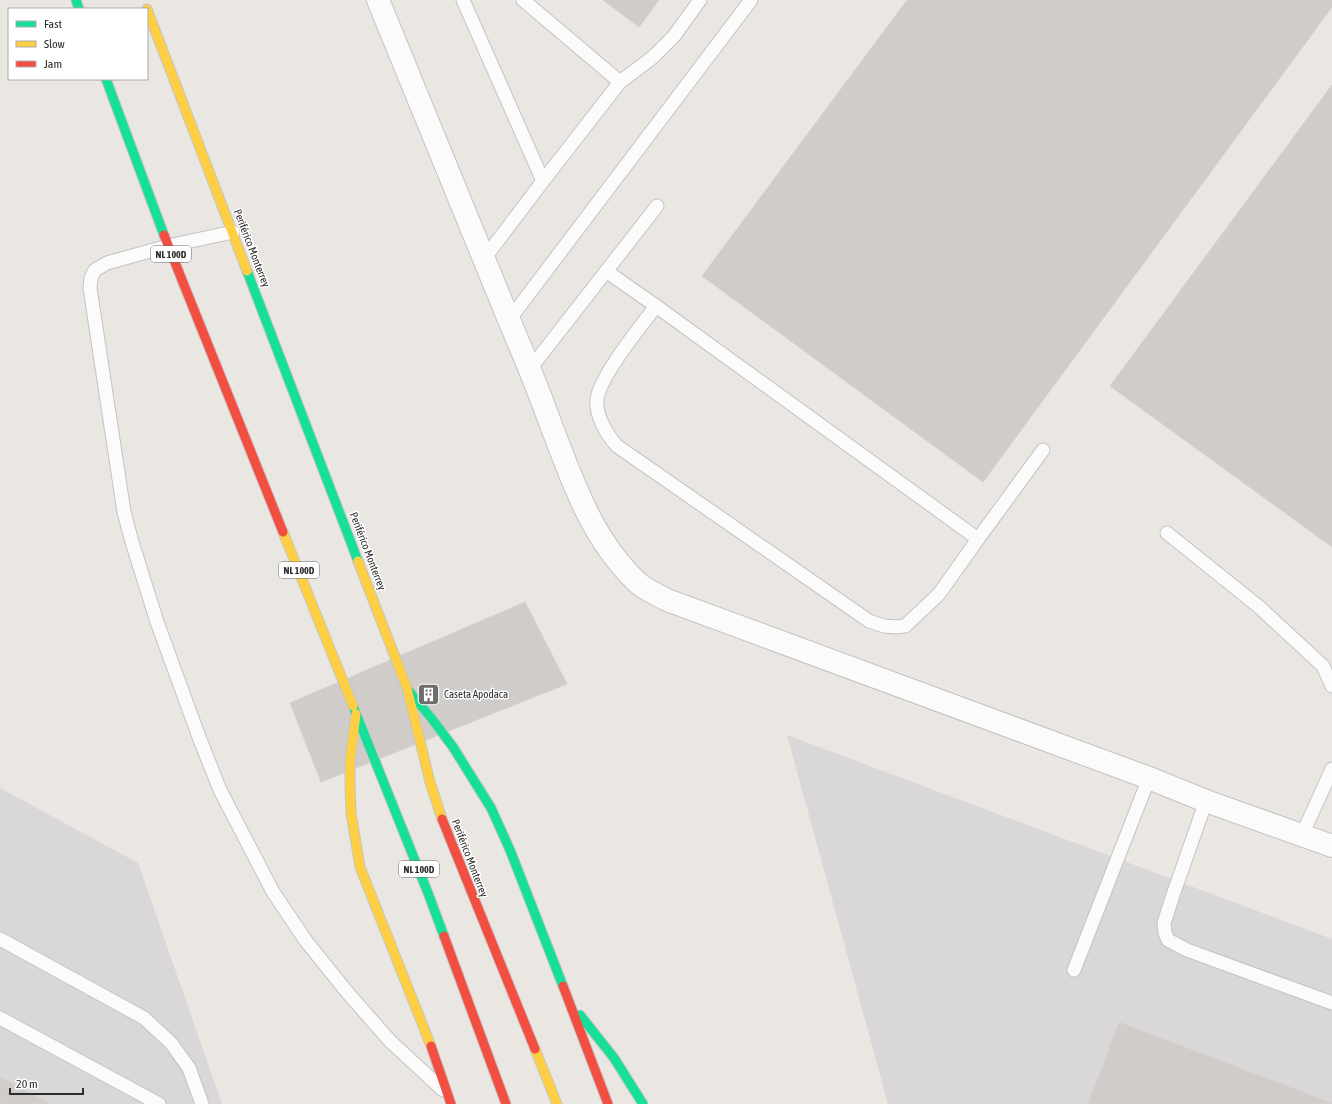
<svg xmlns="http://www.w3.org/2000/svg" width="1332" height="1104" font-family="'Asap Condensed',sans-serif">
	<rect width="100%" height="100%" fill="#eae6e2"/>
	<path fill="#dad7d9" d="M787 735 1332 939V1104H888Z
		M0 788 138 863 222 1104H0Z"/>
	<path fill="#cfccc9" stroke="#d5d2ce" d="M603 0H659L639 27Z
		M907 0H1332V7L983 482 702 276Z
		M1332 85V547L1110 386Z
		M525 602 567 684 321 782 290 703Z
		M1119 1022 1332 1103V1104H1088Z
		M0 1077 51 1104H0Z"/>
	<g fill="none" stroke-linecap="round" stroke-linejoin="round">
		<defs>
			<path id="lane" d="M463 0 543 181
				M523 0 620 82
				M233 232 168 246 107 263 95 270 91 278 90 288 124 512 132 542 157 622 199 737 220 790 273 892 306 941 347 992 390 1041 443 1090
				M484 259 543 181 620 82 653 57 674 36 700 0
				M606 271 656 306 978 539 939 594 905 626 896 627 884 626 869 621 617 446C607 435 595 415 597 399 600 376 641 326 656 306
				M509 320 751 0
				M530 369 657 206
				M1167 533 1258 606 1323 666 1332 686
				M978 539 1043 450
				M1206 801 1173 895 1164 923 1165 933 1168 940 1187 950 1332 1003
				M1302 835 1332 769
				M0 939 144 1018 171 1043 189 1068 202 1104
				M1074 970 1149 778
				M0 1018 159 1104"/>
			<path id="street" d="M378 0 509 320C524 355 538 389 551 425 573 482 592 540 638 583 646 590 658 595 667 600L1149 778 1206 801 1332 846"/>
			<path id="fast" d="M76 0 79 9
				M106 79 164 235
				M247 271 358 561
				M409 691 432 719 453 747 491 808 510 850 563 986
				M353 706 428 893 444 936
				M580 1015 614 1058 643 1104"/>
			<path id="slow" d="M147 9 247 271
				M283 532 353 706
				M358 561 407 688 430 782 442 819
				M356 714 350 761V786L351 813 360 867 431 1046
				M535 1049 557 1104"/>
			<path id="jam" d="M164 235 283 532
				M442 819 535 1049
				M444 936 506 1104
				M563 986 608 1104
				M431 1046 451 1104"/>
		</defs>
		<use href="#lane" stroke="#c4c2c3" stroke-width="15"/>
		<use href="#street" stroke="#c4c2c3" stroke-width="24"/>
		<use href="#fast" stroke="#c6c4c2" stroke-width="11"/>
		<use href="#slow" stroke="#c6c4c2" stroke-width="11"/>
		<use href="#jam" stroke="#c6c4c2" stroke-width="11"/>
		<use href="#lane" stroke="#fcfbfb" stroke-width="13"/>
		<use href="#street" stroke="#fcfbfb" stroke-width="22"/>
		<use href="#fast" stroke="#16e098" stroke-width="9"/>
		<use href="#slow" stroke="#ffcf43" stroke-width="9"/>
		<use href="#jam" stroke="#f24e42" stroke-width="9"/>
	</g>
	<defs>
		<symbol id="building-square" viewBox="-11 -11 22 22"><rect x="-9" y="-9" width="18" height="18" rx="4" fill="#6e6d6c" stroke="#fff"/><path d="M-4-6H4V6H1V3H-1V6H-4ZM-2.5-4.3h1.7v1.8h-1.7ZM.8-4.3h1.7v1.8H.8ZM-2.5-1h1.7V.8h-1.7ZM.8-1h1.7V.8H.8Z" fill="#fff"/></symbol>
	</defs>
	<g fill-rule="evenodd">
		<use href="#building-square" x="416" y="682" width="25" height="25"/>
	</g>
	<g text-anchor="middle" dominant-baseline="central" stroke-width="3" stroke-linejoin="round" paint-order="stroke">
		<g fill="#fff" stroke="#6b6b6b" stroke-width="1">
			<rect x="151" y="246" width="40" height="16" rx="3"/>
			<rect x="279" y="562" width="40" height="16" rx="3"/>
			<rect x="399" y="861" width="40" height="16" rx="3"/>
		</g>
		<g font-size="10" font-weight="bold" fill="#2c2c2c">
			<text x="171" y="254">NL 100D</text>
			<text x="299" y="570">NL 100D</text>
			<text x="419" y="869">NL 100D</text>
		</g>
		<g font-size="11" fill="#2c2c2c" stroke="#fff">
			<text transform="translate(252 248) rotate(69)">Periférico Monterrey</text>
			<text transform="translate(368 551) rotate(69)">Periférico Monterrey</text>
			<text transform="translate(470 858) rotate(69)">Periférico Monterrey</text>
		</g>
		<g font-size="11" fill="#2c2c2c" stroke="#fff" text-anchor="start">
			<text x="444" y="694">Caseta Apodaca</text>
		</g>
	</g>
	<rect x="8" y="8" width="140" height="72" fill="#ffffff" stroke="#ababab"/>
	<rect x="16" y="21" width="20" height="6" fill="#16e098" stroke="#ababab"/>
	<text x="44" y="28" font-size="12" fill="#2c2c2c">Fast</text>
	<rect x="16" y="41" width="20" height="6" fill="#ffcf43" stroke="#ababab"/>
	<text x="44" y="48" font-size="12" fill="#2c2c2c">Slow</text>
	<rect x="16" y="61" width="20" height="6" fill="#f24e42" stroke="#ababab"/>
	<text x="44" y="68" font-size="12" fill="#2c2c2c">Jam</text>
	<path d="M10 1088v6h73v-6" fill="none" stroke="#2c2c2c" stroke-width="2"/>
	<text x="16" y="1088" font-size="12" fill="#2c2c2c" stroke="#ffffff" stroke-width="3" paint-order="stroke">20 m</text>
</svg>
